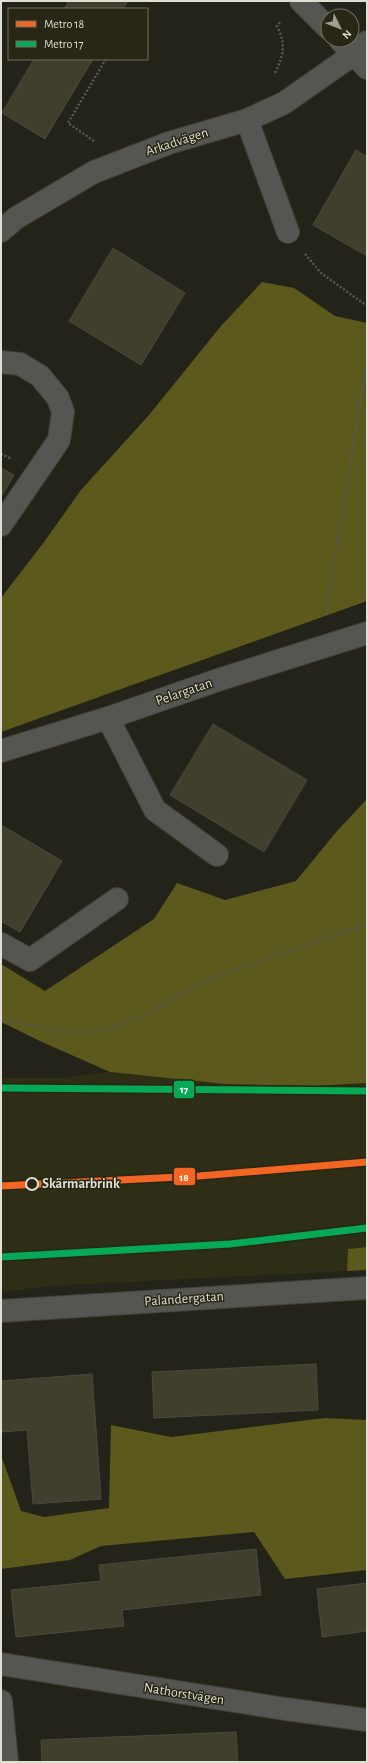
<svg xmlns="http://www.w3.org/2000/svg" width="368" height="1763" font-family="'Alegreya Sans',sans-serif">
	<rect width="100%" height="100%" fill="#242319"/>
	<path fill="#2e2d16" d="M110 1072 225 1084 314 1086 367 1083V1247L348 1249 347 1271 49 1286 1 1292V1078H61Z"/>
	<path fill="#5b591c" d="M262 282 294 288 335 316 367 323V601L1 732V598L44 542 81 490 149 415 221 326Z
		M367 799V1083L314 1086 225 1084 110 1072 42 1042 1 1022V964L45 991 154 919 177 883 225 900 296 881 337 831Z
		M367 1247V1270L347 1271 348 1249Z
		M325 1418 367 1420V1570L285 1579 254 1532 101 1546 70 1560 1 1569V1455L21 1511 44 1517 109 1508 111 1425 171 1437Z"/>
	<path fill="#403f2d" stroke="#4a4a41" d="M69 1H128L123 9H64Z
		M34 59H93L45 139 2 113Z
		M356 150 367 157V256L313 225Z
		M113 248 185 293 141 365 69 321Z
		M1 468 14 475 1 497Z
		M213 724 307 780 264 852 170 795Z
		M1 825 62 861 20 932 1 921Z
		M316 1364 318 1410 154 1418 152 1372Z
		M92 1374 101 1499 33 1504 27 1430 1 1432V1381Z
		M256 1549 261 1595 122 1610 124 1626 16 1637 11 1590 101 1581 99 1565Z
		M367 1583V1631L322 1637 317 1589Z
		M236 1732 238 1762H42L41 1740Z"/>
	<g fill="none" stroke-linecap="round" stroke-linejoin="round">
		<defs>
			<path id="minor" d="M301 1 328 28
				M340 40 367 68
				M247 120 288 232
				M1 231 16 218 94 172 169 143 247 120 284 103 354 54 367 42
				M1 362 20 364 40 376 58 398 63 412 59 440 1 525
				M108 718 155 810 217 855
				M1 751 108 718 221 679 367 633
				M1 944 30 960 117 899
				M1 1311 367 1288
				M1 1664 285 1709 367 1720
				M1 1701 7 1762"/>
		</defs>
		<use href="#minor" stroke="#414038" stroke-width="24"/>
		<path stroke="#595954" stroke-width="2.5" stroke-dasharray="2 2" stroke-linecap="butt" d="M275 73C284 54 286 44 277 26L281 21
			M94 141 68 123 106 59
			M305 254 321 273 367 306
			M1 454 12 459
			M326 615 367 358V339
			M1 1020 78 1033 111 1028 144 1016 202 982 367 924"/>
		<use href="#minor" stroke="#555551" stroke-width="22"/>
		<defs>
			<path id="metro-1" d="M1 1186 199 1176 367 1162"/>
			<path id="metro-2" d="M1 1088 367 1091
				M1 1257 230 1244 367 1228"/>
		</defs>
		<use href="#metro-1" stroke="#282715" stroke-width="10"/>
		<use href="#metro-2" stroke="#282715" stroke-width="10"/>
		<use href="#metro-1" stroke="#f26522" stroke-width="7"/>
		<use href="#metro-2" stroke="#06aa56" stroke-width="7"/>
	</g>
	<circle fill="#282715" stroke="#dfdfd3" stroke-width="2" cx="32" cy="1184" r="6"/>
	<g text-anchor="middle" dominant-baseline="central" stroke-width="3" stroke-linejoin="round" paint-order="stroke">
		<g font-size="14" fill="#dfdfd3" stroke="#282715">
			<text transform="translate(177 142) rotate(-18)">Arkadvägen</text>
			<text transform="translate(184 692) rotate(-19)">Pelargatan</text>
			<text transform="translate(184 1299) rotate(-4)">Palandergatan</text>
			<text transform="translate(184 1694) rotate(9)">Nathorstvägen</text>
		</g>
		<g font-size="14" font-weight="bold" fill="#dfdfd3" stroke="#282715" text-anchor="start">
			<text x="42" y="1184">Skärmarbrink</text>
		</g>
	</g>
	<g stroke="#282715" stroke-width="1.5">
		<rect x="173" y="1080" width="22" height="19" rx="4" fill="#06aa56"/>
		<rect x="173" y="1167" width="23" height="19" rx="4" fill="#f26522"/>
	</g>
	<g font-size="11" text-anchor="middle" font-weight="bold" fill="#fff">
		<text x="184" y="1093">17</text>
		<text x="184" y="1181">18</text>
	</g>
	<rect width="368" height="1763" fill="none" stroke="#dfdfd3" stroke-width="4"/>
	<rect x="8" y="8" width="140" height="52" fill="#282715" stroke="#717161"/>
	<rect x="16" y="21" width="20" height="6" fill="#f26522" stroke="#717161"/>
	<text x="44" y="28" font-size="12" fill="#dfdfd3">Metro 18</text>
	<rect x="16" y="41" width="20" height="6" fill="#06aa56" stroke="#717161"/>
	<text x="44" y="48" font-size="12" fill="#dfdfd3">Metro 17</text>
	<g transform="translate(340 28) rotate(133)"><circle r="19" fill="#282715" stroke="#717161"/>
	<path d="M0-3L7 15L0 10L-7 15Z" fill="#9e9d92"/>
	<text y="-6" font-size="11" font-weight="bold" text-anchor="middle" fill="#dfdfd3">N</text>
	</g>
</svg>
